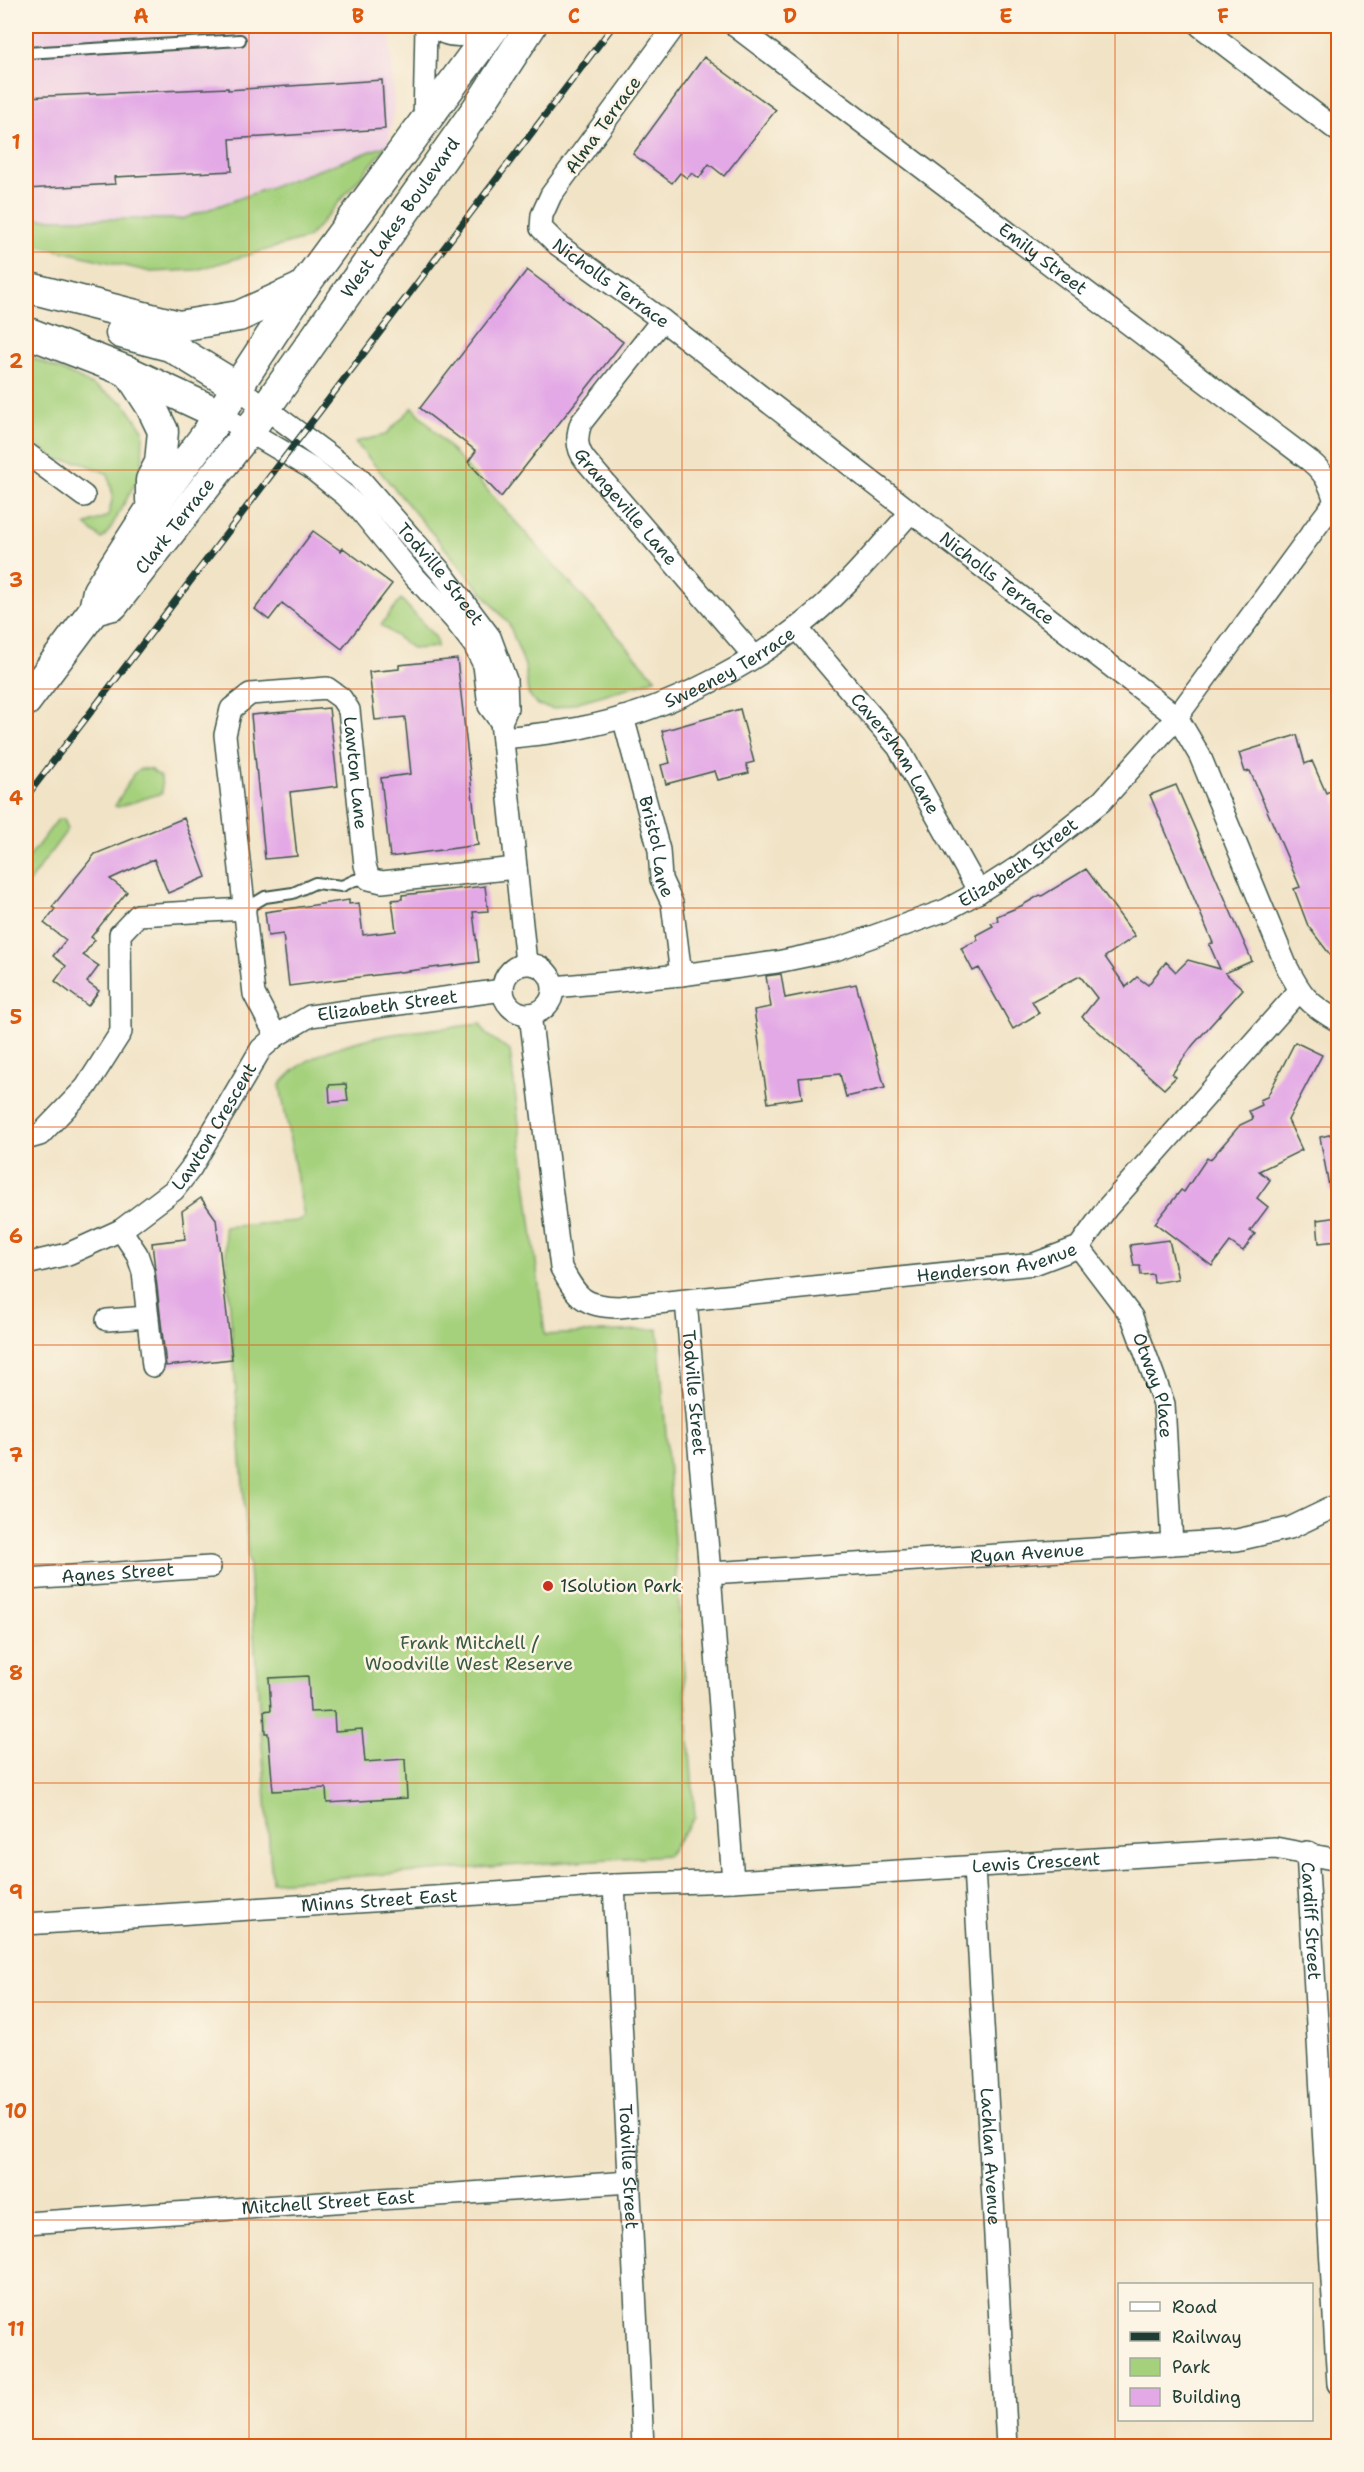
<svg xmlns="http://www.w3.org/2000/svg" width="1364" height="2472" font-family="'Shantell Sans',sans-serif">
	<rect width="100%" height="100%" fill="#fcf5e5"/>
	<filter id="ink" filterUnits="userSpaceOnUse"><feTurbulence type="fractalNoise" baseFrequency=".0167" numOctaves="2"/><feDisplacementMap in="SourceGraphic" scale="12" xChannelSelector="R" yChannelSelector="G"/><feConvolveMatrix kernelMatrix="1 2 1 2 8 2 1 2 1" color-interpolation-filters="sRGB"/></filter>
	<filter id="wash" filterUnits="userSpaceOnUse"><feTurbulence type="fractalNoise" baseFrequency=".008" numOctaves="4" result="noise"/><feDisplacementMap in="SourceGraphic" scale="24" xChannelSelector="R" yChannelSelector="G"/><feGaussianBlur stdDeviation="1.35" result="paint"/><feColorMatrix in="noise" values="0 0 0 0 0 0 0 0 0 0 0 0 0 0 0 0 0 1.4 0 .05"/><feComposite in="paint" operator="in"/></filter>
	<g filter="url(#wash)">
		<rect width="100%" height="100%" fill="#f1e3c6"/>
		<path fill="#f0d0e4" d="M26 26H390L394 109 388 145 182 219H26Z"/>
		<path fill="#a5d17d" stroke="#628758" stroke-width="1.5" d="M388 145 308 238 196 270 151 272 26 243V219H182Z
			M26 355 79 378 124 403 143 430 142 471 109 531 102 539 85 525 108 516 113 496 108 474 81 462 57 460 26 436Z
			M413 407 655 678 645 683 554 709 537 705 528 693 525 666 509 624 355 442 385 435Z
			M401 599 436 638 437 647 413 649 381 625Z
			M150 769 161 777 162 793 118 807 115 806 134 773 141 769Z
			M58 819H64L68 829 26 886V861Z
			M480 1024 486 1034 510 1051 545 1335 658 1329 695 1817 668 1855 272 1882 224 1227 297 1221 304 1217 280 1085C319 1033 420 1032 480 1024Z"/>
		<g id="blocks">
			<path fill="#e3a8e6" d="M704 57 776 110 724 176 709 164 699 178 692 173 687 178 680 173 672 183 633 154Z
				M382 80 385 129 230 139 232 171 114 177 115 184 26 189V97L228 88V90Z
				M527 270 623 342 501 497 468 462 476 451 420 408Z
				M313 531 341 551 343 548 392 584 342 649 282 603 269 620 255 609Z
				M457 659 478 845 390 857 381 778 411 774 405 717 375 720 369 672 399 669V665Z
				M329 708 338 786 290 792 297 856 265 859 251 715Z
				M740 709 754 762 746 764 749 773 718 780 715 771 666 784 661 765 670 763 662 731Z
				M1297 735 1305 764 1312 761 1326 793 1332 790 1338 804V965L1308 926 1294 889 1300 887 1250 771 1245 772 1239 753Z
				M1176 785 1252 961 1225 973 1243 989 1193 1045 1172 1074 1176 1077 1164 1089 1082 1017 1097 998 1080 976 1032 1001 1039 1013 1013 1029 979 968 973 971 961 948 978 940 976 935 993 926 991 923 998 921 997 916 1021 906 1040 895 1042 896 1086 869 1135 936 1105 957 1126 987 1137 977 1148 985 1166 962 1176 972 1188 960 1220 969 1209 944 1213 943 1150 795Z
				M184 818 206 877 168 893 154 859 110 879 127 892 91 937 95 940 83 955 99 966 87 982 99 991 88 1006 55 981 66 966 53 956 66 940 44 923 55 909 52 907 95 854Z
				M485 886 488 911 473 912 479 962 289 986 283 934 268 936 265 912 349 900V904L359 903 363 935 396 931 392 900 402 899V895Z
				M781 974 785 998 856 984 885 1088 846 1097 840 1074 799 1078 802 1098 768 1103 754 1010 771 1007 766 976Z
				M1295 1042 1322 1055 1288 1120 1302 1150 1259 1171 1270 1180 1257 1198 1268 1207 1250 1231 1255 1234 1243 1251 1230 1242 1212 1266 1155 1223 1181 1190 1184 1192 1207 1158 1210 1160 1240 1125 1253 1119 1249 1111 1262 1105 1260 1100 1267 1097Z
				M346 1084 348 1101 330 1102 329 1085Z
				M1338 1133V1191L1330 1192 1320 1137Z
				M201 1198 216 1219 232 1359 166 1366 152 1243 185 1239 182 1211Z
				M1338 1217V1241L1319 1243 1317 1220Z
				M1169 1240 1178 1279 1154 1283 1153 1274 1141 1275 1140 1266H1134L1130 1245Z
				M308 1676 310 1712 334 1711 335 1731 362 1729 365 1762 405 1759 407 1798 327 1803 326 1788 273 1791 268 1733H265L264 1711 271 1710 269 1678Z"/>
		</g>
	</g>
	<g filter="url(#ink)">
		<use href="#blocks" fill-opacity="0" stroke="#3e564a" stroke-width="1.5"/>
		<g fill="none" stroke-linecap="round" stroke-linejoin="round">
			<defs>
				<path id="lane" d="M26 53 240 40
					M245 909 265 897 293 893 315 883 342 886 355 880 369 879"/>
				<g id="street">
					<path d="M434 26C451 43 474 33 494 28"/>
					<path id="s1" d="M675 26 551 195 542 215 541 228 558 245 662 320 1177 717 1200 756 1286 965C1301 995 1308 1004 1338 1021"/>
					<path id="s2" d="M735 26 1310 461C1325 473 1330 484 1335 502"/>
					<path d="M1200 26 1338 131"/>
					<path d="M424 124 426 26"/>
					<path id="s3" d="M662 320 581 423C576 437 576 449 586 461L754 656"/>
					<path id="s4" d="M237 387 358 477 441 572 490 637 506 680 507 708 501 722 526 963"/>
					<path d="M219 414 311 468 345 495 360 510 413 575 454 619 474 645 484 665 489 706 501 722"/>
					<path d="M26 453 84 496"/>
					<path id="s5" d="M797 628 898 747 979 892"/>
					<path id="s6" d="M623 717 659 850 661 879 672 903 681 975"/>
					<path id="s7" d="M503 738C530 735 558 733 584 727 657 713 739 673 798 627 840 595 875 552 910 513"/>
					<circle cx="528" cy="989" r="25"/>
					<path id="s8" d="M554 987 681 975 777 962 835 950 946 910 979 892 1021 865 1102 801 1177 717 1322 519 1335 502H1338"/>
					<path id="s9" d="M530 1014 561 1268C578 1298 583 1306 619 1307L1034 1264 1079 1247 1107 1208 1299 991"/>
					<path id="s10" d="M276 1036 254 994 225 735 231 709 250 694 327 688 341 698 349 710 365 865 369 879 382 882 516 868"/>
					<path d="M26 1139 40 1135 86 1087 121 1032 120 934 138 915 245 909"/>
					<path d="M121 1230 137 1254 143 1272 153 1366"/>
					<path id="s11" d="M1079 1247 1132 1317 1164 1404 1172 1544"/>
					<path id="s12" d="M26 1264 68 1254 121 1230 174 1190 191 1168 261 1049 276 1036 310 1016 503 990"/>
					<path id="s13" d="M686 1301 710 1573 733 1881"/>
					<path d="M107 1320 148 1317"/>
					<path id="s14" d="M710 1573 1237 1540 1290 1528 1338 1505"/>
					<path id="s15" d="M26 1579 210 1567"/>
					<path id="s16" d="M1307 1852 1338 2384"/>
					<path id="s17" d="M974 1867 1007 2446"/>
					<path id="s18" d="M614 1885 643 2446"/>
					<path id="s19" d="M26 1924 614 1885 733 1881 1275 1848 1338 1860"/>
					<path id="s20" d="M26 2223 630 2182"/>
				</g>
				<g id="secondary">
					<path d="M26 287 179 326 239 316 303 287"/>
					<path d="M26 332 129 372 219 414"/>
					<path d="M121 333 170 346 237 387"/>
					<path d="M129 372 151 406 163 431 160 463 151 480V500"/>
					<path id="s21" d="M94 610 113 605 249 431 284 382 477 109 531 26"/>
					<path d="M26 701 94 610 98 591 151 509 206 435 303 287 495 26"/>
				</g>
			</defs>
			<use href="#lane" stroke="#3e564a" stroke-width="14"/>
			<use href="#street" stroke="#3e564a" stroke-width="24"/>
			<use href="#secondary" stroke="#3e564a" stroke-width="33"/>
			<use href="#lane" stroke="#fff" stroke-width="10"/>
			<use href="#street" stroke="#fff" stroke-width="21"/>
			<use href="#secondary" stroke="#fff" stroke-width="30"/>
			<defs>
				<path id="rail" d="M26 797 613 26"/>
			</defs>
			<use href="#rail" stroke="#1f3d34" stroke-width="7"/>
			<use href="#rail" stroke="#fcf5e5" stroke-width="4.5" stroke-dasharray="14" stroke-linecap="butt"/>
		</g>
	</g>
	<path fill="none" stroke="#de580e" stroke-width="1.5" stroke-opacity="0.55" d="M249 26V2446M466 26V2446M682 26V2446M898 26V2446M1115 26V2446M26 252H1338M26 470H1338M26 689H1338M26 908H1338M26 1127H1338M26 1345H1338M26 1564H1338M26 1783H1338M26 2002H1338M26 2220H1338"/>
	<circle fill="#c8321e" stroke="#fcf5e5" stroke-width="2" cx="548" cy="1586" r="6"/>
	<g text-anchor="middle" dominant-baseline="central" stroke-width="5" stroke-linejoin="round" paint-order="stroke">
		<g font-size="18" fill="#1f3d34" stroke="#fcf5e5">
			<text transform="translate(603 125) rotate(-54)">Alma Terrace</text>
			<text stroke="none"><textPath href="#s21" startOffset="502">West Lakes Boulevard</textPath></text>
			<text stroke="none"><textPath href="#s2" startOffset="386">Emily Street</textPath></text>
			<text stroke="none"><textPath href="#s1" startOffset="334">Nicholls Terrace</textPath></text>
			<text stroke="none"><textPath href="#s3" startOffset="232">Grangeville Lane</textPath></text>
			<text stroke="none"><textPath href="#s21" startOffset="120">Clark Terrace</textPath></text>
			<text stroke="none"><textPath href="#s4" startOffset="278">Todville Street</textPath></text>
			<text stroke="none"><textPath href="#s1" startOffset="820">Nicholls Terrace</textPath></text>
			<text stroke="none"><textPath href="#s7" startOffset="240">Sweeney Terrace</textPath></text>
			<text stroke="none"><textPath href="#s5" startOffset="160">Caversham Lane</textPath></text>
			<text stroke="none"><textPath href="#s10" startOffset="531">Lawton Lane</textPath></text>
			<text stroke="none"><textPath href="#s6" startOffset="134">Bristol Lane</textPath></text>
			<text stroke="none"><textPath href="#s8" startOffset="488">Elizabeth Street</textPath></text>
			<text stroke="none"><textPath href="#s12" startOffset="471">Elizabeth Street</textPath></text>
			<text stroke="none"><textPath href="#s12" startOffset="243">Lawton Crescent</textPath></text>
			<text stroke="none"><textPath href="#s9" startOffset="712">Henderson Avenue</textPath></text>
			<text stroke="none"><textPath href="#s11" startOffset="160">Otway Place</textPath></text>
			<text stroke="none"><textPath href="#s13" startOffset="92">Todville Street</textPath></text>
			<text stroke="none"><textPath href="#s14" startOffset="318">Ryan Avenue</textPath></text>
			<text stroke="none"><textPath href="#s15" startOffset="92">Agnes Street</textPath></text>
			<text stroke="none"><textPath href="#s19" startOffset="1012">Lewis Crescent</textPath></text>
			<text stroke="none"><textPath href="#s19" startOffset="354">Minns Street East</textPath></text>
			<text stroke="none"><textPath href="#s16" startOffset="69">Cardiff Street</textPath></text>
			<text stroke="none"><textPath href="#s17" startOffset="290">Lachlan Avenue</textPath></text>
			<text stroke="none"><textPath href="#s18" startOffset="282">Todville Street</textPath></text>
			<text stroke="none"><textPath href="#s20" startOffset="303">Mitchell Street East</textPath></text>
		</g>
		<g font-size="18" fill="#1f3d34" stroke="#fcf5e5" text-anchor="start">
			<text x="560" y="1586">1Solution Park</text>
		</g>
		<g font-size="18" fill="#3a5b43" stroke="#fcf5e5">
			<text x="469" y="1643">Frank Mitchell /<tspan x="469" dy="21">Woodville West Reserve</tspan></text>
		</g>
	</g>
	<rect width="1364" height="2472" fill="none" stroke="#fcf5e5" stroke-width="66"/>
	<rect x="1118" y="2283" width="195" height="138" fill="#fcf5e5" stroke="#a4ab9e" stroke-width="1.5"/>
	<rect x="1130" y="2302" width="30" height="9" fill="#ffffff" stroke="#a4ab9e" stroke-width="1.5"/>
	<text x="1172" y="2313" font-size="18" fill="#1f3d34">Road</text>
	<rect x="1130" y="2332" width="30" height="9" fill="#1f3d34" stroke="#a4ab9e" stroke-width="1.5"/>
	<text x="1172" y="2343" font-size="18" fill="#1f3d34">Railway</text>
	<rect x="1130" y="2358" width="30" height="18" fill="#a5d17d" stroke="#a4ab9e" stroke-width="1.5"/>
	<text x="1172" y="2373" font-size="18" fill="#1f3d34">Park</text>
	<rect x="1130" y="2388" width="30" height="18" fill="#e3a8e6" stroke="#a4ab9e" stroke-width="1.5"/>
	<text x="1172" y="2403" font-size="18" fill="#1f3d34">Building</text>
	<rect x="33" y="33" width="1298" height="2406" fill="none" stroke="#de580e" stroke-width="2"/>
	<g font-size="20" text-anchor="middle" font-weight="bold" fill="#de580e">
		<text x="141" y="23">A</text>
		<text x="358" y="23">B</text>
		<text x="574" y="23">C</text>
		<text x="790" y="23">D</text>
		<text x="1006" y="23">E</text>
		<text x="1223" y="23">F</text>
		<text x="16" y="149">1</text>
		<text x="16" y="368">2</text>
		<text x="16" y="587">3</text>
		<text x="16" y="805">4</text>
		<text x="16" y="1024">5</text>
		<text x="16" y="1243">6</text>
		<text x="16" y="1462">7</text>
		<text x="16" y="1680">8</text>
		<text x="16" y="1899">9</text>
		<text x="16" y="2118">10</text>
		<text x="16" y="2336">11</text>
	</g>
</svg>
